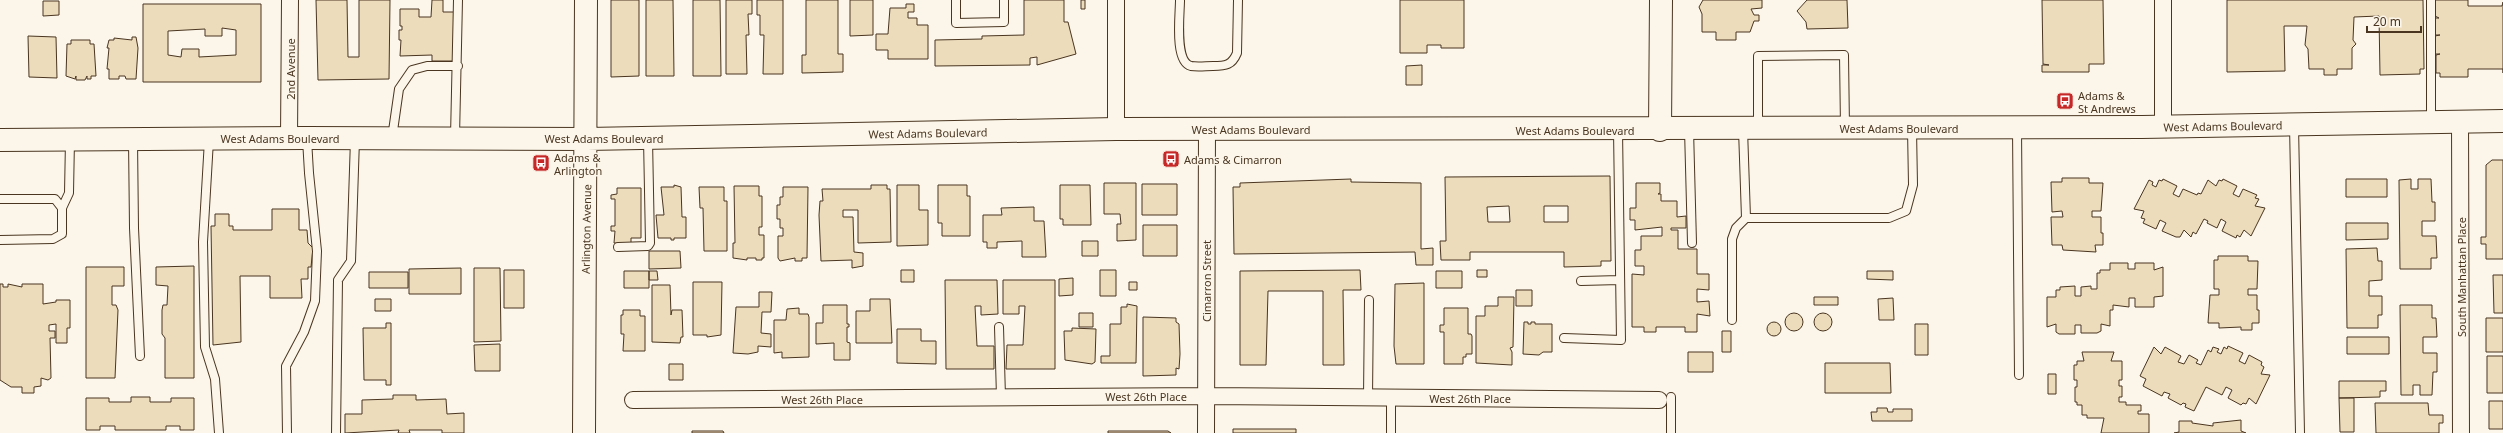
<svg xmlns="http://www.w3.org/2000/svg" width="2503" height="433" font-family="'Noto Sans',sans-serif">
	<rect width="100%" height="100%" fill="#fbf6e9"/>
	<path fill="#ecdcbc" stroke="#4a3520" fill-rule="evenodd" d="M316 0H347L348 57H359V0H390L389 79 318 80Z
		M432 0H443V12H455V61H432V55L400 56 401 40H399V30H402V26H400V9H419V17H431Z
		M611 0H639V76L611 77Z
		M646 0H673L674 76H646Z
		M693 0H720L721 76H693Z
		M726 0H752V14H748L749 35H746L747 74H726Z
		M757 0H783V74H763L764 35H760V15H757Z
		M806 0H838V54H843V72L802 73V55H806Z
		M850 0H873V35L850 36Z
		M1024 0H1064V22H1068L1076 54 1037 65V57L1030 58V65L935 66V40L982 39V36L1024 35Z
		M1081 0H1085V9H1081Z
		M1400 0H1464V48H1441V45H1427V53H1400Z
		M1703 0H1762V8L1751 9 1754 15H1759V21H1754L1750 32H1736V40H1716V32H1702V14L1699 7Z
		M1807 0H1847L1848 28 1807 29 1806 22 1797 11Z
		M2042 0H2103L2104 64H2089V72H2042V65H2049L2043 64Z
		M2227 0H2423L2424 69H2420V74L2380 75 2379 16 2354 17 2353 40 2356 44 2352 48V69H2337V75H2324V69H2309L2308 49 2305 45 2307 26H2284L2285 71 2227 72Z
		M2435 0H2468V6H2502L2503 2V73V69H2468V77H2440V73H2436V55L2440 54H2435V36L2440 35H2435V18H2439L2435 16Z
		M43 1H59V15L43 16Z
		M143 4H261V82H143ZM222 28 236 30V55L199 57V49H182L181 57 168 55V31L205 29V36H222Z
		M906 4H914V12H908V18H917V25H928V59H888V50H876V34H888L890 8H906Z
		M28 36 56 37 57 78 29 77Z
		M132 37H136L138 48 136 79H126L125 76H119V79H109V69H107L109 48H107L109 40H114V38L132 40Z
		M71 40H90V44H94L96 76H91V79H87V76L85 80H76V76L75 79 66 76 67 44H71Z
		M1422 65V85H1406V66Z
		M2492 160H2503V259H2486V244H2481V237H2486V165Z
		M1610 176 1611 261H1601V266L1564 267V252H1470V260H1441L1440 241H1446L1445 177ZM1509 206 1510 222H1488L1487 207ZM1544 206H1568V222H1544Z
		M2062 178H2089V183H2103L2101 211H2092V217H2101V233H2103V245H2095L2096 252 2063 250 2062 245H2052L2051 217H2063L2062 211 2052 212 2051 182H2062Z
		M1351 179V182L1421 183V249L1433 248V265H1416L1415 252 1234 254 1233 187H1240V183Z
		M2163 179 2177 186 2173 194 2179 197 2183 189 2197 195 2198 193 2201 194 2208 180 2216 186 2219 180 2222 181 2223 179 2237 186 2233 194 2239 197 2243 189 2257 195 2255 198 2259 199 2255 206 2265 208 2251 236 2244 230 2240 237 2237 235 2236 238 2222 231 2226 222 2221 219 2217 228 2207 223 2208 221 2204 219 2196 234 2193 232 2191 237 2184 230 2180 237H2176L2162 231 2166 223 2160 220 2156 229 2143 223 2145 219 2141 218 2144 211 2134 209 2149 180 2153 182 2152 185 2156 187 2159 180 2162 181Z
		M2346 179H2387V197H2346Z
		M2411 179V189H2418V179H2431L2432 202H2435V221H2422V236H2436L2437 258H2431V269H2400L2399 180Z
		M1104 183H1136V240L1117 241V224H1121L1120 214H1104Z
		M1636 183H1660V193L1658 194H1661V201H1677V217L1686 216V228H1671V230H1678V249H1697V274H1709V290L1697 289V302L1709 301 1710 316 1697 314V332H1685V327H1656V332H1644V327H1632V274L1644 275V266H1635V250H1641V236H1662V227L1635 230V220H1630V208H1636Z
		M1142 184H1177V215H1142Z
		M674 185 681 187 682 217H686V238H674V240H671V238H658L656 215H664L661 187H674Z
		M871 185H887V189H890L891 242 858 243V210H843V217H853L854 252 863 253V266L852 268V260L821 261 819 215 820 201H823L822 189H871Z
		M897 185H919V210H928V245L897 246Z
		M938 185H967V196H970V236H942V223H938Z
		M1060 185H1090L1091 225H1063V219H1060Z
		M734 186H759V196H762V227H759V235H764V258H762V260H756V258H747V260L733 258V243H735Z
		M699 187H724V201H727V251H704L703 208H700Z
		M783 187H808L807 258H802V261H795V258L780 261 778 258V236H783V228H780V219H777V205H780V197H783Z
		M617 188H641V238H631V243H614L615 231H611V226H615V199H611V195L617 194Z
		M1034 207V221H1044L1046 257H1022V241L997 242V248H987V242H983V215H1002L1001 208Z
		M272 209H299V230H307L308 243 313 248 311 267H308V279H301L302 298H270V276H240L241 342 213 345 211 226H215V214H229V226H233V230H272Z
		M2346 223H2388V239L2346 240Z
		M1143 225H1177V256H1143Z
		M1082 241H1098V256H1082Z
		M2377 248 2378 261H2382V280L2369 281V296H2382V315H2378V328H2347L2346 249Z
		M649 251H680L681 268 649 269Z
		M2218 256H2248V261H2258L2257 289H2248V295H2257V310H2259V323H2252V330H2241V327L2219 328V323H2208L2210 295H2219V289H2214V260H2218Z
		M2110 263H2128V269H2135V263H2154V270L2163 267V296L2154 297V307H2135V298H2129V307L2113 305V310H2110V326L2101 324V331L2097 333H2081V325H2075V334H2059L2056 332V324L2047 327V297H2056V290H2060V287L2075 286V296H2081V287L2091 286V289H2097V273H2100V270H2110Z
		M194 266V378H165V338L162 334V310L163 305H167L168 286 156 285V267Z
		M86 267H124V286H112V305H116L118 310 115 378H86Z
		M461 268V294H409V269Z
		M474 268H500L501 341 474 342Z
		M504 270H524V308H504Z
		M901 270H914V282H901Z
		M1100 270H1116V296H1100Z
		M1360 270 1361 290H1343L1344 365H1323V291H1268L1266 365H1240V271Z
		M1477 270H1487V277H1477Z
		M624 271H649V288H624Z
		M649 271H657L658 280H649Z
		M1436 271H1462V288H1436Z
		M1867 271H1893V280L1867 279Z
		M369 272H408V288H369Z
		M2493 275H2503V313H2494Z
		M1073 278V295L1059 296V279Z
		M945 280H997L998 314 981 315V306H975L977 346H994V369H946Z
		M1003 280H1055V369H1006L1007 345H1023L1025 306H1019V314H1003Z
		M693 282H722L721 335 707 337V335H693Z
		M1129 282H1137V290H1129Z
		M1424 283V364H1396L1394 346 1395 284Z
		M0 284H3V287H8V284L22 287V284H43V304L56 302V300H70V328H67V343H56V324L49 325V331H55V338H50L51 378 48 380 41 378V386L34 387V393H22V387H11L0 380Z
		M652 285H670L671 315 672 310H682L683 337H681L680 343 652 342Z
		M1516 290H1532V306H1516Z
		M759 292H772L771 312H762L761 333 771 334V347L758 346V352L748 354 733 353 736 307H759Z
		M1498 297H1514L1513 347 1510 348 1512 352V365L1476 363V316H1485V306H1498Z
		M1814 297H1838V305H1814Z
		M1893 298 1894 320H1879L1878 299Z
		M375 299H391V311H375Z
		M870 299H890L892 343H856V311H870Z
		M1127 304 1137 306 1136 363H1101V356H1110V324H1121V307H1127Z
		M823 305H847V324H849V327H847V342L850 343V360H834V343L816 344V323H823Z
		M2400 305H2432V318H2436L2437 337H2423V353H2437V372H2433L2432 395H2420V385H2413V395H2401Z
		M799 308V314H808L809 317V357L782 358V352L774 353V320H786L787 309Z
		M1444 308H1468V334H1471L1472 336V354H1466V357H1463V364H1444V332H1440V325H1444Z
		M623 310H640V316H645V351H623L624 334H621V315H623Z
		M1079 313H1093V327H1079Z
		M1814 322a9 9 0 1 1 18 0a9 9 0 1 1-18 0Z
		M1785 322a9 9 0 1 1 18 0a9 9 0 1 1-18 0Z
		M1143 317 1176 318V322L1179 324 1180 354 1179 369 1176 368V375L1143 376Z
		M2486 318H2503V352H2486Z
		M1524 322H1528V324H1531V322H1535V324H1552V352H1543L1539 355 1523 354Z
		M1767 329a7 7 0 1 1 14 0a7 7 0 1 1-14 0Z
		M386 323H391V385H386V380H364L363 328H386Z
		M1915 324H1928V355H1915Z
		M1072 328 1096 329 1095 362 1092 364 1065 360 1064 331H1072Z
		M897 329H921V341H936V364L897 363Z
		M1722 331H1731V352H1722Z
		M2347 337H2389V354H2347Z
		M500 344V371H475L474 345Z
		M2228 346 2243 353 2239 361 2245 364 2249 355 2262 362 2261 365 2264 367 2261 374 2270 375 2256 404 2249 398 2246 404 2243 403 2241 405 2228 398 2232 390 2226 387 2222 395 2206 387 2194 411 2185 407 2186 404 2183 403 2181 405 2168 398 2170 394 2164 392 2162 396 2143 386 2146 379 2140 376 2154 347 2161 354 2165 347 2181 356 2178 362 2184 364 2189 355 2198 360 2196 363 2201 365 2208 350 2211 352 2213 347 2219 349 2217 352 2221 354 2224 347 2227 349Z
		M1688 352H1713V372H1688Z
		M2082 352H2114L2111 361H2122V380H2119V386H2122V397H2119V402H2126V405H2141V411H2138V414H2149V433H2101L2104 418H2087V415H2082V405H2077V402H2075V387H2077V380H2074V365H2077V361H2084Z
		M2487 356H2503V393H2487Z
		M1825 363H1890L1891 393H1825Z
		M669 364H683V380H669Z
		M2048 374H2056V394H2048Z
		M2339 381H2386V391H2380V397L2339 398Z
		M393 395H416V400L446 399 447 414 464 413V433H442V430H409L410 433H398L399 430 345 433V414H362V400L393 399Z
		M131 397H150V402H171V398H194V430H180V426H166V430H115V426H100V430H86V398H109V402H131Z
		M2339 398H2354V432H2340Z
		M2489 401H2503V429H2489Z
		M2375 403H2428L2429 415H2443V423H2439V433H2376Z
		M1877 408H1887L1888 412H1893V409H1912V421H1872L1871 412H1877Z
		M2241 420V431L2246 433H2174L2179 432V421H2192V423L2213 426V423Z
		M1233 429H1296V433H1233Z
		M692 431H723L724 433H692Z
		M1108 431H1168L1171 433H1108Z"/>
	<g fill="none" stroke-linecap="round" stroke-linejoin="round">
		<defs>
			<path id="lane" d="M956 0V23L1004 22V0
				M1180 0C1180 15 1174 62 1191 66 1198 67 1206 66 1213 66 1226 66 1232 65 1237 53L1238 0
				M2431 121V0
				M2294 125 2300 433
				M1758 127V56L1844 55 1845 128
				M2017 128 2019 375
				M1689 129 1692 243
				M1743 129 1746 218H1889L1906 211 1913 185 1912 129
				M455 137 458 0
				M392 138 399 89 412 70 427 66H458
				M133 140 134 228 140 356
				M209 140 203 242 205 347 215 379 219 433
				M0 199H55L62 208V234L53 239 0 240
				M62 208 69 193 70 140
				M618 247 648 246 650 243 648 139
				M1581 281 1620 280
				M1732 320V239L1736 228 1746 218
				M999 327 1001 397
				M1564 338 1621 340 1618 130
				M1368 397 1369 300
				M287 433 286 366 304 332 315 301 317 251 309 173 307 139
				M336 433 338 280 351 261 355 139
				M1391 433V397
				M1671 433V397"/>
			<path id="street" d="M2163 0V127
				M2460 121 2461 433
				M1116 129V0
				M289 138 290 0
				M633 400 1206 396 1659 400
				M1206 433 1207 129"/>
			<path id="secondary" d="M1660 130 1661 0
				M0 140 307 138 587 139 1116 129 2142 127 2503 121
				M584 433 586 0"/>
		</defs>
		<use href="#lane" stroke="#4a3520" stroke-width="10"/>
		<use href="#street" stroke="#4a3520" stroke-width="18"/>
		<use href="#secondary" stroke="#4a3520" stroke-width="24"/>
		<use href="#lane" stroke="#fbf6e9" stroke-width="8"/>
		<use href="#street" stroke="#fbf6e9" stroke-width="16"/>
		<use href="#secondary" stroke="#fbf6e9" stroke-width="22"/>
	</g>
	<defs>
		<symbol id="bus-square" viewBox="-11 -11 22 22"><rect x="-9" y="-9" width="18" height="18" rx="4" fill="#c62828" stroke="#fbf6e9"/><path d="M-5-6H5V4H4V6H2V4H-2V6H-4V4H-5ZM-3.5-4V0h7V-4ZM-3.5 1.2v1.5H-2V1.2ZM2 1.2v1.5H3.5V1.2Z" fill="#fff"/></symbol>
	</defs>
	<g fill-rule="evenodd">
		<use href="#bus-square" x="2055" y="91" width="20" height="20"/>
		<use href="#bus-square" x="1161" y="149" width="20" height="20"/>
		<use href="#bus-square" x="531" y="153" width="20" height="20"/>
	</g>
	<g text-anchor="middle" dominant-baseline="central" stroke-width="3" stroke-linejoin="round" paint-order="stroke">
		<g font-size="11" fill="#4a3520" stroke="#fbf6e9">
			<text transform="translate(290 69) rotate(-90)">2nd Avenue</text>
			<text transform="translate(2223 126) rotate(-1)">West Adams Boulevard</text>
			<text x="1899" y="128">West Adams Boulevard</text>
			<text x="1251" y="129">West Adams Boulevard</text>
			<text x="1575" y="130">West Adams Boulevard</text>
			<text transform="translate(928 133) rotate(-1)">West Adams Boulevard</text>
			<text x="280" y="138">West Adams Boulevard</text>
			<text x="604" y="138">West Adams Boulevard</text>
			<text transform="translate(586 229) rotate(-89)">Arlington Avenue</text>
			<text transform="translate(2461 277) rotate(-90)">South Manhattan Place</text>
			<text transform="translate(1206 281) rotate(-90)">Cimarron Street</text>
			<text x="1146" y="396">West 26th Place</text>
			<text x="1470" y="398">West 26th Place</text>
			<text x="822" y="399">West 26th Place</text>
		</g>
		<g font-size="11" fill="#4a3520" stroke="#fbf6e9" text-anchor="start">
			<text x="2078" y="95">Adams &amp;<tspan x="2078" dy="13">St Andrews</tspan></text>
			<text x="554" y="157">Adams &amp;<tspan x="554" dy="13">Arlington</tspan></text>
			<text x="1184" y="159">Adams &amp; Cimarron</text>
		</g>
	</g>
	<path d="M2367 26v6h54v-6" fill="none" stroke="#4a3520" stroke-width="2"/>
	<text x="2373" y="26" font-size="12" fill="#4a3520" stroke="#fbf6e9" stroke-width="3" paint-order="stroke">20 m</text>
</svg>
